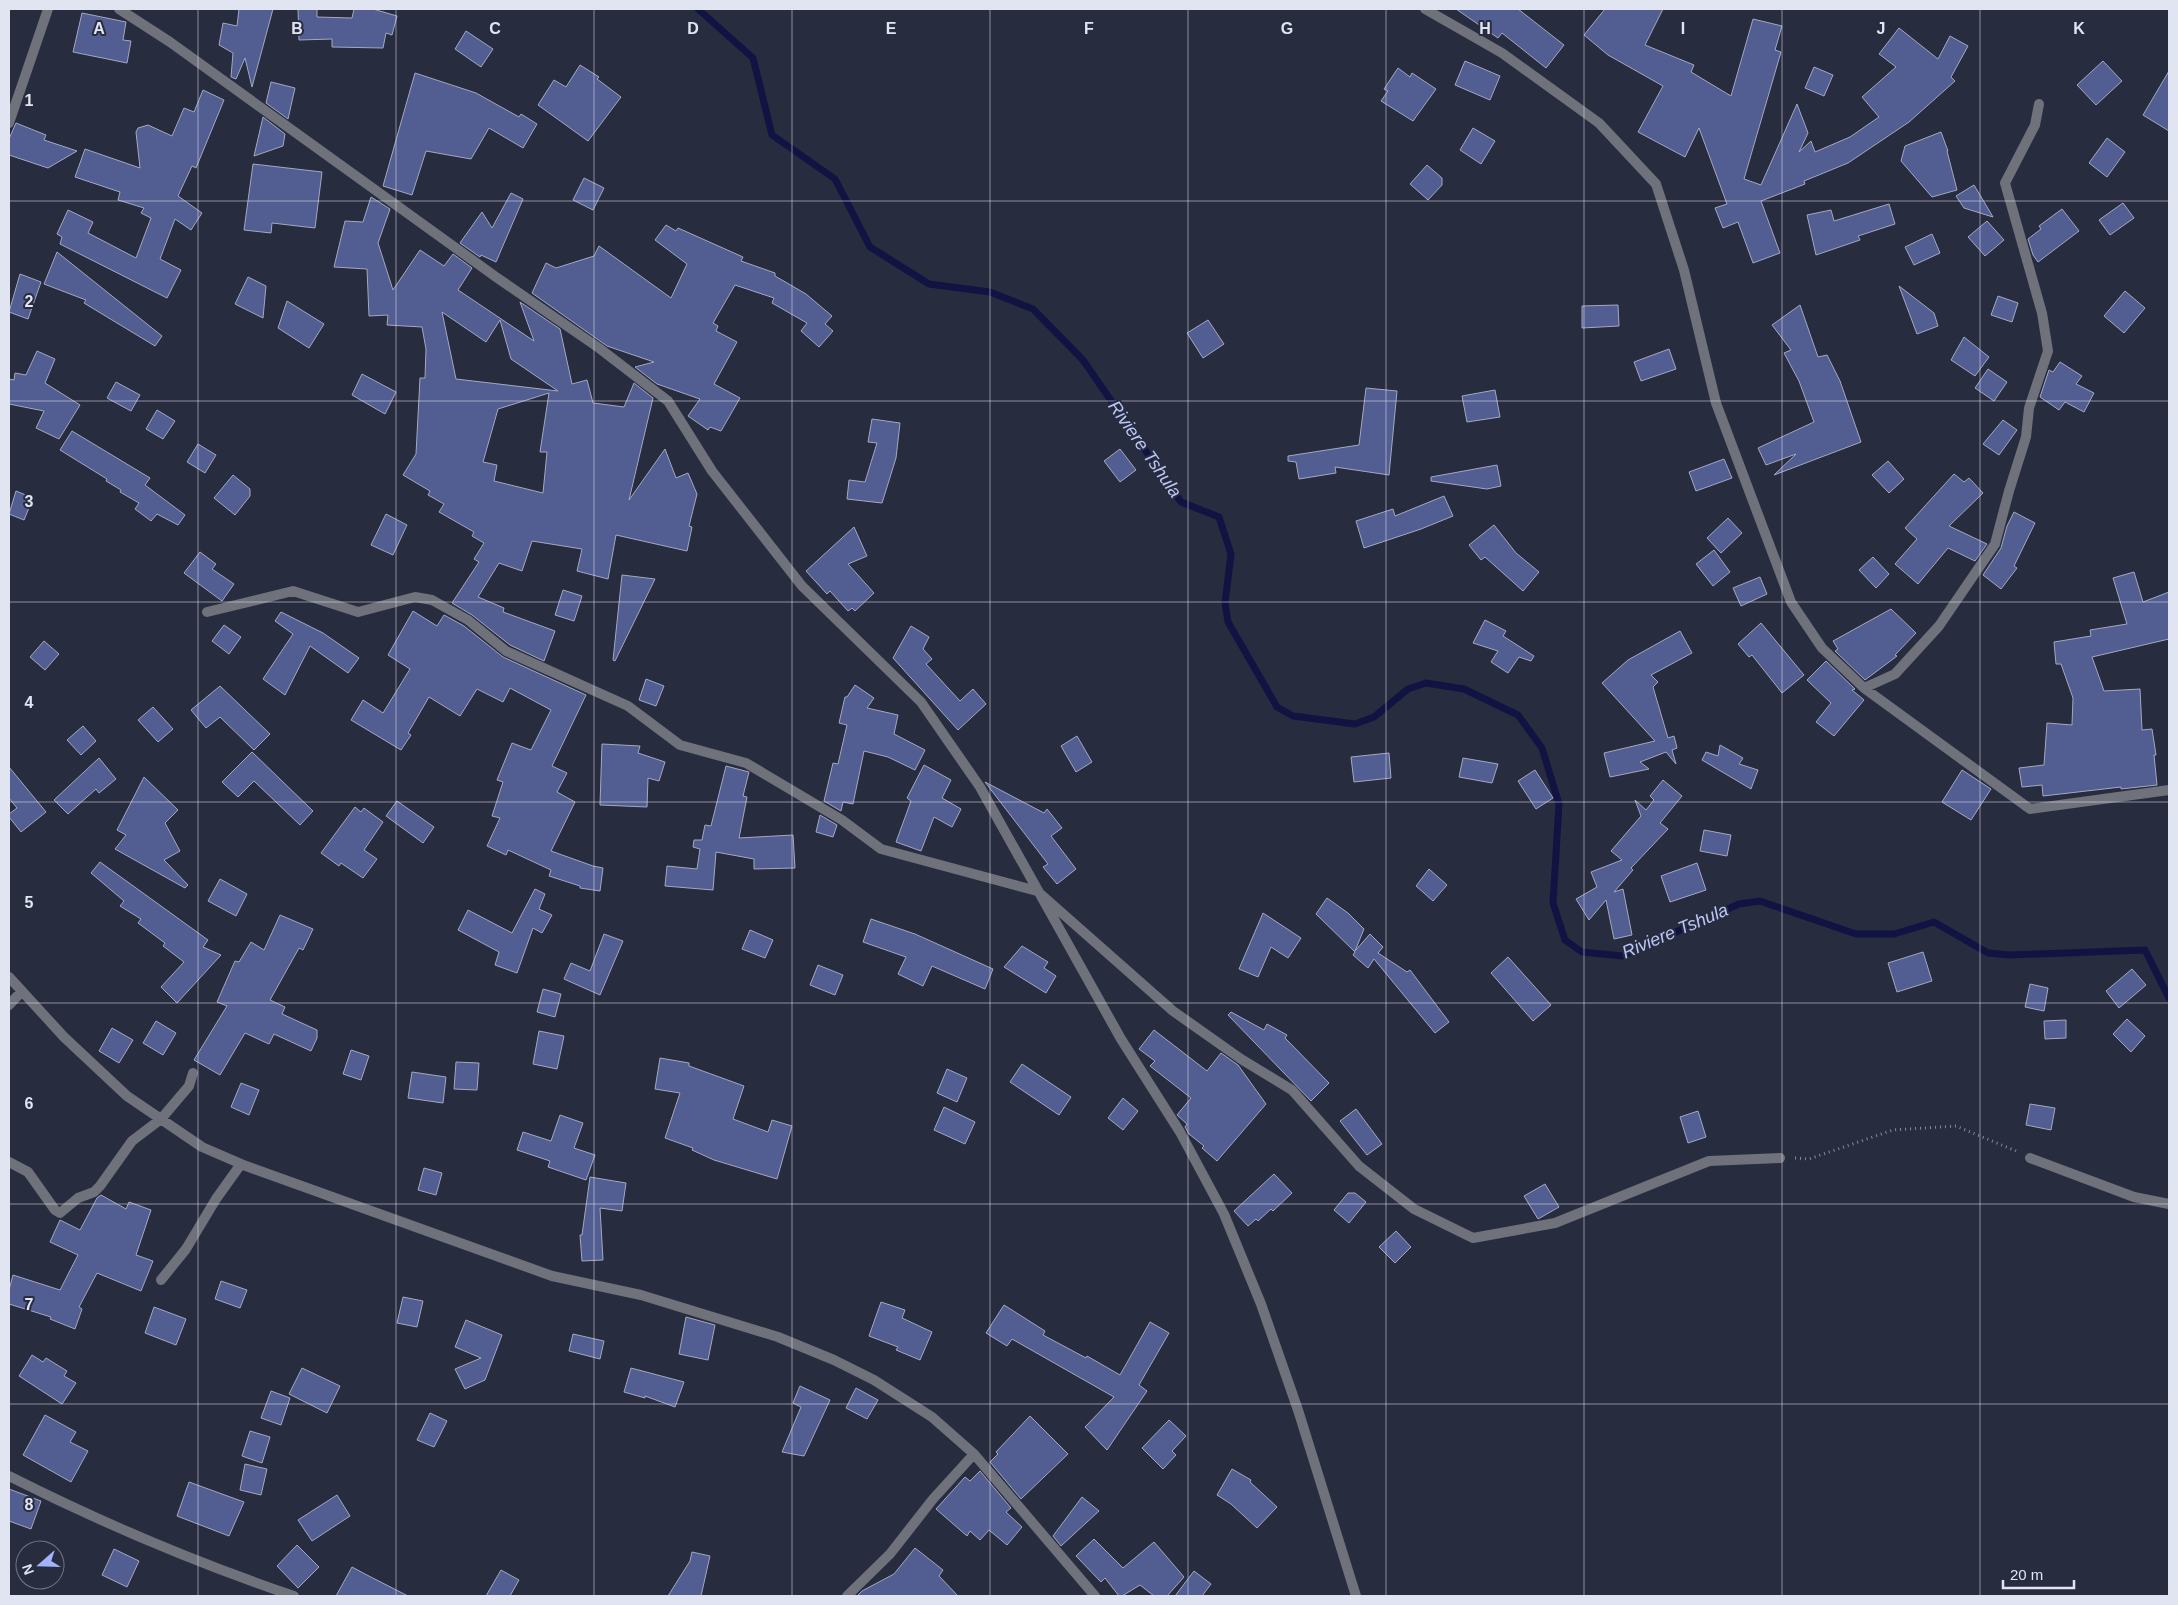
<svg xmlns="http://www.w3.org/2000/svg" width="2178" height="1605" font-family="Helvetica,sans-serif">
	<rect width="100%" height="100%" fill="#282c3f"/>
	<g fill="none" stroke-linecap="round" stroke-linejoin="round">
		<path stroke="#111442" stroke-width="7" d="M698 9 753 58 772 135 835 179 870 247 929 284 990 292 1033 309 1083 360 1181 502 1219 517 1231 554 1225 603 1228 622 1277 707 1293 716 1355 724 1374 717 1408 689 1426 683 1464 689 1518 715 1542 748 1559 804 1553 903 1565 940 1582 952 1622 956 1739 904 1760 901 1856 934H1894L1934 922 1988 953 2009 955 2145 950 2169 998"/>
	</g>
	<path fill="#525d91" stroke="#a3a9c1" fill-rule="evenodd" d="M239 9H273L252 87 245 58 236 79 231 77 233 53 219 45 223 23 237 26Z
		M298 9H317V17L352 18 354 9H373L397 16 392 35 386 33 383 48 332 47V39L299 40Z
		M1456 9H1518L1564 45 1546 68 1502 33 1498 38Z
		M1605 9H1663L1645 45 1694 65 1691 72 1731 96 1753 19 1782 26 1775 50 1781 52 1744 179 1761 185 1797 104 1808 133 1799 152 1811 141 1815 152 1850 137 1879 117 1862 97 1896 67 1879 54 1899 28 1938 59 1950 36 1968 46 1951 77 1955 81 1909 122 1848 163 1804 181 1805 184 1761 201 1780 253 1753 263 1738 222 1723 228 1715 208 1727 204 1699 128 1685 157 1638 132 1663 86 1608 55 1584 35Z
		M82 13 126 22 123 40 131 41 127 63 73 52Z
		M466 31 493 49 481 67 455 49Z
		M1465 61 1500 76 1490 100 1455 85Z
		M2103 61 2122 81 2096 105 2077 85Z
		M580 65 599 77 597 79 621 97 588 141 538 105 554 80 566 87Z
		M1814 67 1833 75 1824 96 1805 88Z
		M1398 68 1410 77 1412 73 1436 89 1413 121 1381 101 1388 91 1384 89Z
		M2169 71V131L2143 115Z
		M415 73 476 93 519 117 521 114 537 124 523 148 489 128 471 159 426 151 412 195 383 186Z
		M271 82 295 88 288 119 266 103Z
		M203 90 224 100 196 168 192 166 178 196 202 213 191 230 175 219 160 259 181 270 167 298 60 244 62 237 57 234 68 210 93 222 88 233 136 258 151 218 141 213 144 208 118 200 120 192 75 177 85 149 140 168 136 132 138 128 148 125 172 136 184 108 194 112Z
		M263 117 285 134 283 146 254 156Z
		M16 123 46 135 44 140 77 151 48 168 9 155V139Z
		M1473 128 1495 141 1481 164 1460 150Z
		M1941 132 1948 151H1947L1957 190 1932 197 1901 161 1905 146Z
		M2107 138 2125 152 2107 177 2089 163Z
		M253 164 322 172 315 228 272 223 271 233 244 230Z
		M1427 165 1442 178V185L1428 200 1410 184Z
		M584 178 604 188 593 210 573 200Z
		M1974 185 1993 217 1964 208 1956 196Z
		M511 193 523 199 496 262 481 255 480 257 460 243 482 212 492 228Z
		M371 197 390 209 378 243 393 290 420 250 444 266 453 254 472 268 458 290 534 341 520 302 560 329 572 384 587 380 593 403 624 407 634 383 653 398 629 500 665 449 676 478 688 473 697 494 689 526 692 527 687 551 616 535 608 579 577 571 582 549 532 541 522 571 499 563 478 597 504 608 503 612 555 631 544 661 510 645 472 615 452 603 479 562 474 559 484 543 472 536 474 532 439 512 444 504 428 495 430 491 403 475 416 454 420 378H425L426 349 422 327 387 325 388 315 369 316 367 269 334 267 345 221 363 222ZM442 312 486 342 500 320 511 359 558 391 456 379ZM549 393 540 452H547L543 493 494 481 497 465 483 462 498 409Z
		M2123 203 2134 218 2110 235 2099 220Z
		M1889 204 1895 224 1858 236 1860 240 1816 255 1807 215 1831 210 1834 221Z
		M2062 209 2079 231 2038 262 2033 255 2028 239 2041 229 2039 226Z
		M1987 221 2004 240 1985 256 1968 237Z
		M666 225 676 231 678 228 743 257 741 261 775 273V276L806 294 832 316 825 324 833 331 819 347 801 331 807 323 772 303 774 298 735 285 713 323 718 326 716 331 737 342 714 384 740 398 721 431 710 427 708 430 688 416 700 399 657 384 635 367 654 362 607 346 532 293 546 263 556 268 594 256 599 246 671 298 687 264 655 240Z
		M1932 234 1940 253 1914 265 1905 247Z
		M57 252 162 336 155 346 84 303 86 300 44 284Z
		M20 274 41 282 28 319 9 312Z
		M248 277 266 286 263 318 235 304Z
		M1899 286 1934 313 1938 326 1917 334Z
		M2125 291 2145 308 2124 333 2104 316Z
		M1998 296 2018 303 2012 322 1991 315Z
		M287 301 324 324 309 348 278 328Z
		M1618 305 1619 326 1582 328V306Z
		M1800 305 1818 357 1827 355 1840 381 1861 442 1774 475 1796 454 1766 465 1758 448 1814 422 1799 381 1784 353 1791 350 1772 325Z
		M1208 320 1224 344 1203 358 1187 333Z
		M1964 337 1989 357 1975 376 1951 360Z
		M1669 349 1676 369 1641 381 1634 362Z
		M37 351 55 359 45 383 80 405 59 439 36 428 44 411 9 404V379L14 380 15 373 26 375Z
		M2060 362 2082 376 2076 384 2094 393 2084 412 2065 402 2059 410 2040 397 2049 370 2053 372Z
		M1988 369 2007 382 1994 401 1975 388Z
		M362 374 396 392 385 414 352 395Z
		M116 382 140 395 131 411 107 398Z
		M1366 388 1397 391 1389 475 1335 467 1336 473 1299 479 1296 462 1288 461V456L1359 445Z
		M1495 390 1500 417 1467 422 1462 396Z
		M157 410 175 421 163 439 146 429Z
		M872 419 900 423 896 458 882 503 847 499 849 480 865 482 877 443 868 442Z
		M2003 420 2017 430 1999 455 1983 444Z
		M72 431 150 478 145 485 185 515 178 525 157 514 151 521 135 509 139 503 120 492 121 490 106 481 107 479 60 450Z
		M198 444 216 455 205 473 187 462Z
		M1120 449 1136 470 1120 482 1104 461Z
		M1724 459 1732 478 1696 491 1689 472Z
		M1888 461 1904 479 1889 493 1872 475Z
		M1497 465 1501 486 1487 489 1431 481V477Z
		M1954 474 1964 482 1969 478 1983 493 1949 526 1987 544 1975 561 1948 548 1918 584 1895 564 1917 539 1905 528Z
		M233 475 250 489V496L235 515 214 498Z
		M16 491 33 498 24 520 9 514Z
		M1444 496 1453 516 1421 529 1364 548 1356 521 1393 509 1395 516Z
		M2014 512 2035 523 2014 566 2017 568 2001 589 1983 575 2001 548 2007 526Z
		M386 514 407 525 393 555 371 545Z
		M1728 518 1742 533 1721 553 1707 538Z
		M1494 525 1516 553 1539 572 1523 591 1485 557 1481 560 1469 545Z
		M854 527 867 556 848 564 874 593 855 611 852 608 848 611 830 591 827 594 806 571Z
		M1714 550 1730 572 1713 586 1696 564Z
		M200 552 216 564 212 569 234 584 222 601 184 573Z
		M1873 557 1889 574 1876 588 1859 570Z
		M2134 572 2143 602 2169 592V639L2092 657 2104 691 2140 689 2142 730 2152 729 2156 755H2154L2157 785 2121 789V787L2043 796 2042 785 2022 787 2019 768 2044 765 2047 723 2072 725 2073 698 2061 664H2056L2054 642 2091 636 2090 630 2127 624 2113 578Z
		M622 575 655 579 615 661 613 660Z
		M1760 577 1767 594 1741 606 1733 588Z
		M563 590 582 596 574 621 555 615Z
		M1891 609 1916 633 1895 655 1897 656 1865 680 1835 651 1838 649 1833 641Z
		M413 611 437 626 444 615 464 626 503 657 586 695 552 766 567 773 557 792 575 802 551 851 593 866 603 868 600 891 580 888V886L549 876 551 870 508 850 506 855 487 846 500 818 492 816 503 782 497 780 512 743 531 750 551 710 510 688 503 702 477 689 460 716 429 697 408 733 411 735 401 750 351 720 363 700 383 713 410 669 388 655Z
		M281 612 323 633 359 658 348 673 310 646 285 695 263 679 293 634 275 621Z
		M1485 620 1506 631 1503 636 1534 656 1531 661 1519 657 1508 673 1491 662 1498 651 1473 643Z
		M1761 623 1804 675 1782 693 1752 655 1749 657 1738 644Z
		M224 625 241 637 229 654 212 641Z
		M911 626 929 637 923 649 932 659 926 664 960 701 973 689 986 704 958 730 893 658Z
		M1680 631 1692 653 1651 675 1658 682 1653 687 1668 738 1674 736 1677 748 1672 750 1676 764 1666 752 1640 762 1649 769 1610 777 1604 753 1655 741 1602 683 1628 660Z
		M44 641 59 654 45 670 30 657Z
		M1826 661 1855 689 1852 690 1864 700 1834 736 1816 722 1831 703 1807 680Z
		M646 679 664 686 656 706 639 700Z
		M855 685 874 698 867 708 898 715 894 734 925 750 915 770 888 757 864 751 853 804 843 802 841 811 824 801 833 763 838 764 847 725 839 723 845 697H847Z
		M220 686 270 734 254 750 220 717 206 728 191 710Z
		M153 707 173 729 158 742 138 720Z
		M83 726 96 741 81 755 67 740Z
		M1077 736 1092 762 1076 772 1061 746Z
		M602 744 640 746 638 753 665 762 659 781 648 778 647 807 600 805Z
		M1720 745 1743 758 1739 764 1758 770 1751 789 1702 760 1706 752 1718 756Z
		M252 752 313 811 300 825 254 781 238 797 222 782Z
		M1389 753 1391 778 1354 782 1351 757Z
		M99 758 116 779 99 793 96 789 68 814 54 800Z
		M1463 758 1498 764 1492 783 1459 777Z
		M924 765 951 780 942 798 961 809 952 827 934 817 921 851 896 842 911 801 907 798Z
		M726 766 749 772 743 796 747 797 739 838 793 835 795 868 754 869V859L716 852 713 890 665 886 667 866 697 869 700 849 693 847 694 840H702L705 825 711 826Z
		M9 767 46 812 21 832 9 817V814L17 808 9 798Z
		M1535 770 1553 798 1536 809 1518 781Z
		M1962 770 1991 789 1971 820 1942 802Z
		M144 777 178 810 165 823 180 851 164 860 188 885 185 888 115 849 126 835 117 830Z
		M1663 780 1682 796 1660 823 1668 829 1631 868 1633 870 1614 892 1623 889 1632 935 1614 939 1606 900 1589 920 1576 899 1597 887 1591 872 1622 860 1611 851 1641 816 1635 800 1646 810 1654 800 1650 796Z
		M985 782 1044 813 1047 809 1062 828 1051 836 1076 869 1057 884 1043 867 1048 864Z
		M397 801 434 827 423 843 386 816Z
		M355 807 361 812 364 808 383 822 364 850 377 859 363 878 341 863 339 866 321 853Z
		M820 815 837 825 833 837 816 832Z
		M1704 830 1731 835 1727 856 1700 851Z
		M100 862 208 940 203 947 221 955 177 1003 161 987 184 962 163 946 165 943 138 923 141 919 120 906 124 901 91 873Z
		M1697 863 1706 890 1670 902 1661 876Z
		M1429 869 1447 885 1433 901 1416 886Z
		M220 879 247 894 236 916 208 901Z
		M535 889 545 894 539 909 552 915 542 933 533 928 517 973 495 965 499 952 458 930 468 910 512 933Z
		M1327 898 1348 913 1364 929 1355 951 1370 934 1383 947 1378 953 1407 972 1410 970 1449 1022 1435 1033 1374 959 1368 968 1353 955 1355 952 1316 914Z
		M1263 913 1301 938 1288 958 1271 947 1258 977 1239 969Z
		M280 915 313 929 303 950 299 948 270 1000 285 1007 282 1014 317 1030V1038L311 1051 274 1034 269 1044 245 1033 220 1075 194 1060 227 1006 217 1002 235 961 239 962 251 942 264 950Z
		M871 919 915 934 993 969 985 989 932 966 923 986 898 974 906 957 863 942Z
		M750 930 773 940 765 958 742 949Z
		M604 934 623 941 600 995 564 979 571 963 590 971Z
		M1022 946 1048 962 1044 968 1056 976 1046 993 1004 967Z
		M1923 952 1932 981 1897 992 1888 963Z
		M1508 957 1551 1005 1533 1021 1491 973Z
		M818 965 843 975 835 995 810 985Z
		M2132 969 2146 985 2119 1008 2106 991Z
		M2030 984 2048 988 2044 1011 2025 1007Z
		M543 989 561 994 555 1017 537 1012Z
		M1231 1012 1264 1030 1267 1024 1287 1035 1285 1038 1329 1083 1311 1101 1228 1015Z
		M2127 1019 2145 1036 2131 1052 2113 1034Z
		M2066 1020V1038L2045 1039 2044 1021Z
		M156 1021 176 1033 163 1055 143 1043Z
		M112 1028 133 1040 119 1063 99 1051Z
		M1154 1030 1207 1071 1221 1053 1238 1065 1266 1104 1217 1161 1202 1148 1204 1146 1189 1134 1185 1127 1187 1124 1177 1115 1191 1098 1150 1066 1155 1061 1139 1049Z
		M539 1031 564 1036 557 1069 533 1064Z
		M351 1050 369 1056 361 1080 343 1074Z
		M660 1058 689 1063V1066L744 1086 733 1119 768 1132 772 1120 792 1126 777 1179 714 1160 692 1150 693 1148 665 1138 680 1093 655 1089Z
		M456 1062 479 1063 477 1090 454 1089Z
		M1022 1064 1071 1097 1059 1115 1010 1082Z
		M947 1069 967 1078 957 1102 937 1093Z
		M412 1072 446 1077 443 1103 408 1098Z
		M241 1083 259 1090 249 1115 231 1107Z
		M1123 1098 1138 1111 1123 1130 1108 1118Z
		M2030 1104 2055 1108 2051 1130 2026 1125Z
		M944 1107 975 1122 965 1144 934 1130Z
		M1356 1109 1382 1144 1367 1155 1340 1121Z
		M1698 1111 1706 1137 1688 1143 1680 1117Z
		M560 1115 583 1123 574 1148 595 1155 586 1180 548 1167 550 1161 517 1150 523 1132 551 1141Z
		M424 1168 442 1173 436 1195 418 1190Z
		M1274 1174 1292 1193 1273 1211 1271 1209 1258 1221 1256 1219 1248 1226 1234 1211Z
		M590 1177 626 1183 622 1211 600 1208 603 1260 582 1261 580 1235H582Z
		M1545 1184 1559 1207 1538 1219 1524 1196Z
		M1348 1193H1355L1366 1202 1349 1223 1334 1210Z
		M101 1195 126 1209 129 1202 151 1210 136 1255 153 1261 141 1291 97 1273 79 1307 82 1309 75 1329 50 1319 51 1317 9 1304V1290L13 1275 60 1290 78 1255 50 1242 60 1220 80 1230 97 1198Z
		M1396 1231 1411 1247 1395 1263 1379 1247Z
		M221 1281 247 1290 240 1308 215 1299Z
		M403 1297 423 1301 417 1327 397 1323Z
		M881 1302 905 1310 902 1318 932 1332 920 1360 896 1350 898 1347 869 1336Z
		M1004 1305 1045 1331 1043 1335 1086 1358 1087 1356 1120 1375 1150 1322 1169 1333 1139 1385 1147 1391 1107 1450 1085 1427 1114 1397 1012 1339 1007 1346 986 1333Z
		M154 1307 186 1319 176 1345 145 1333Z
		M686 1317 715 1325 708 1360 679 1354Z
		M466 1320 502 1335 485 1380 465 1389 455 1369 481 1358 455 1347Z
		M573 1334 604 1341 600 1359 569 1351Z
		M32 1355 43 1362 46 1358 67 1371 64 1376 76 1383 62 1404 19 1376Z
		M302 1368 340 1386 327 1413 289 1394Z
		M631 1368 684 1382 675 1407 645 1396V1398L624 1392Z
		M800 1386 830 1400 804 1456 782 1452 801 1407 793 1403Z
		M856 1388 878 1400 867 1419 846 1408Z
		M271 1391 290 1398 281 1425 261 1418Z
		M430 1413 447 1421 434 1447 417 1440Z
		M45 1415 76 1432 70 1442 88 1451 71 1482 23 1455Z
		M1030 1416 1068 1454 1021 1499 990 1462 998 1454 996 1452Z
		M1169 1420 1186 1436 1172 1451 1176 1455 1163 1469 1142 1448Z
		M250 1431 270 1437 262 1463 242 1456Z
		M245 1464 267 1469 261 1495 240 1490Z
		M1232 1469 1251 1480 1250 1482 1277 1507 1257 1528 1231 1504 1217 1495Z
		M980 1471 1011 1508 1006 1512 1022 1527 1007 1545 989 1530 980 1540 970 1531 967 1536 936 1509 965 1477 970 1481Z
		M189 1482 244 1502 229 1536 177 1516Z
		M9 1489 41 1501 31 1529 9 1521Z
		M337 1495 350 1516 312 1541 298 1520Z
		M1082 1497 1099 1511 1061 1546 1053 1536Z
		M1094 1539 1123 1568 1154 1542 1184 1577 1167 1596H1154L1140 1585 1122 1596H1119L1105 1578 1101 1582 1076 1556Z
		M297 1545 319 1567 298 1588 277 1566Z
		M915 1548 943 1570 939 1576 958 1596H857L862 1591 894 1574Z
		M114 1549 139 1561 127 1587 102 1575Z
		M692 1552 710 1556 701 1596H668L690 1561Z
		M352 1567 365 1574 408 1596H336Z
		M501 1570 519 1580 510 1596H486Z
		M1194 1571 1211 1584 1202 1596H1175Z"/>
	<g fill="none" stroke-linecap="round" stroke-linejoin="round">
		<path stroke="#868a9a" stroke-width="3" stroke-dasharray="1 4" stroke-linecap="butt" d="M1795 1158 1809 1159 1893 1130 1956 1126 2016 1151"/>
		<path stroke="#6f717b" stroke-width="10" d="M119 9 170 42 496 277 599 348 668 401 712 471 802 586 921 702 980 787 1121 1039 1180 1132 1224 1214 1261 1304 1298 1410 1356 1596
			M1425 9 1502 53 1599 123 1656 184 1684 270 1716 403 1791 602 1822 648 1864 688 2030 809 2169 790
			M9 123 48 9
			M207 612 293 591 358 612 415 597 432 600 468 620 506 651 628 706 680 745 746 763 842 820 881 849 1037 891 1173 1011 1241 1059 1292 1090 1359 1166 1414 1209 1473 1238 1555 1223 1709 1161 1780 1158
			M1864 688 1895 674 1939 626 1995 544 2009 491 2026 437 2029 408 2048 351 2042 313 2005 183 2035 125 2039 104
			M9 977 64 1037 127 1096 202 1147 246 1166 552 1276 641 1295 778 1337 834 1360 874 1380 932 1417 974 1454 1095 1596
			M9 1005 22 991
			M2030 1158 2134 1197 2169 1204
			M9 1162 28 1172 55 1210 60 1213 78 1198 94 1192 100 1186 132 1141 161 1119 189 1086 193 1073
			M161 1280 186 1249 216 1199 241 1164
			M9 1476C100 1522 197 1563 294 1596
			M847 1596 890 1554 933 1499 974 1454"/>
	</g>
	<path fill="none" stroke="#e1e4f1" stroke-width="1" stroke-opacity="0.55" d="M198 9V1596M396 9V1596M594 9V1596M792 9V1596M990 9V1596M1188 9V1596M1386 9V1596M1584 9V1596M1782 9V1596M1980 9V1596M9 201H2169M9 401H2169M9 602H2169M9 802H2169M9 1003H2169M9 1204H2169M9 1404H2169"/>
	<g text-anchor="middle" dominant-baseline="central" stroke-width="4" stroke-linejoin="round" paint-order="stroke">
		<g font-size="18" font-style="italic" fill="#bac6f6" stroke="#282c3f">
			<text transform="translate(1145 449) rotate(55)">Riviere Tshula</text>
			<text transform="translate(1675 931) rotate(-23)">Riviere Tshula</text>
		</g>
	</g>
	<g font-size="16" text-anchor="middle" font-weight="bold" fill="#e1e4f1" stroke="#282c3f" stroke-width="4" stroke-linejoin="round" paint-order="stroke">
		<text x="99" y="34">A</text>
		<text x="297" y="34">B</text>
		<text x="495" y="34">C</text>
		<text x="693" y="34">D</text>
		<text x="891" y="34">E</text>
		<text x="1089" y="34">F</text>
		<text x="1287" y="34">G</text>
		<text x="1485" y="34">H</text>
		<text x="1683" y="34">I</text>
		<text x="1881" y="34">J</text>
		<text x="2079" y="34">K</text>
		<text x="29" y="106">1</text>
		<text x="29" y="307">2</text>
		<text x="29" y="507">3</text>
		<text x="29" y="708">4</text>
		<text x="29" y="908">5</text>
		<text x="29" y="1109">6</text>
		<text x="29" y="1310">7</text>
		<text x="29" y="1510">8</text>
	</g>
	<rect width="2178" height="1605" fill="none" stroke="#e1e4f1" stroke-width="20"/>
	<g transform="translate(40 1565) rotate(250)"><circle r="24" fill="#282c3f" stroke="#727686"/>
	<path d="M0-4L9 19L0 12L-9 19Z" fill="#a2b2fd"/>
	<text y="-8" font-size="14" font-weight="bold" text-anchor="middle" fill="#e1e4f1">N</text>
	</g>
	<path d="M2003 1580v8h71v-8" fill="none" stroke="#e1e4f1" stroke-width="2.5"/>
	<text x="2010" y="1580" font-size="15" fill="#e1e4f1" stroke="#282c3f" stroke-width="4" paint-order="stroke">20 m</text>
</svg>
